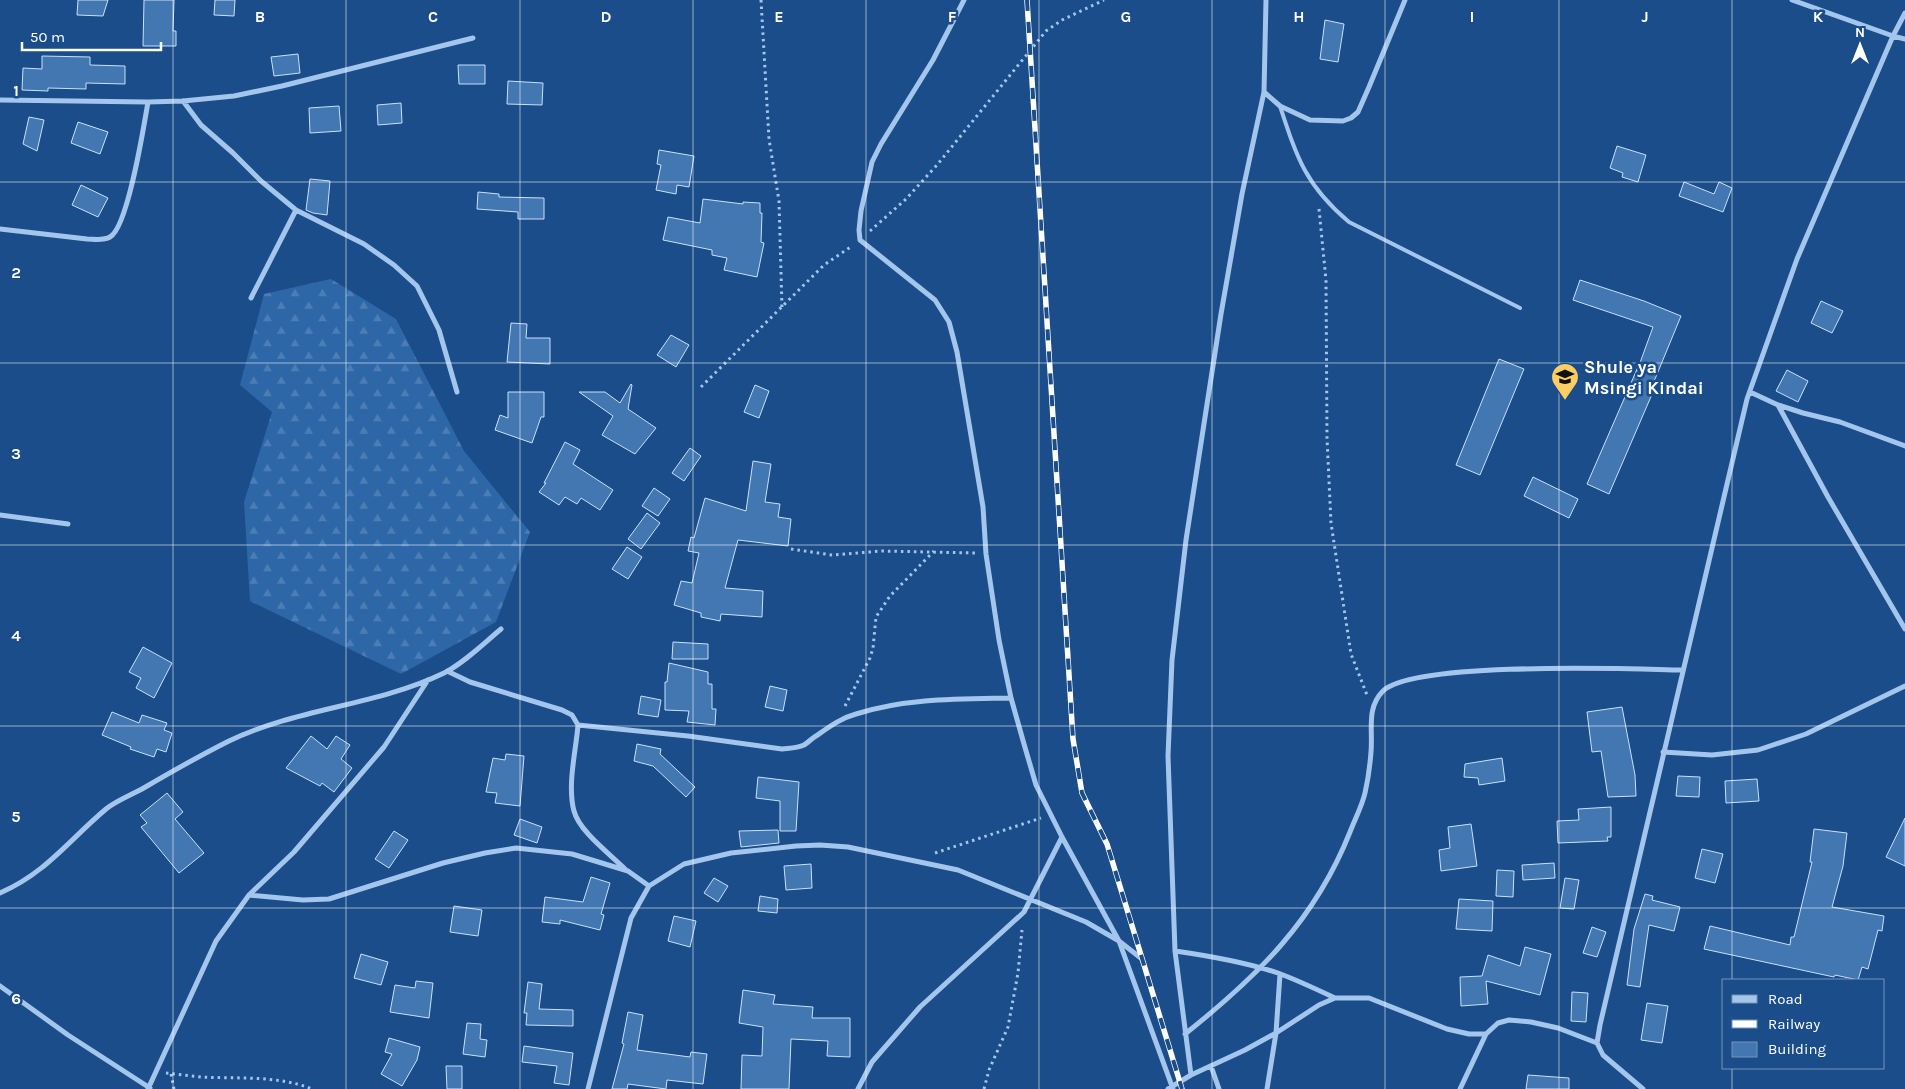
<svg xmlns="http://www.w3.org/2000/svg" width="1905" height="1089" font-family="Karla,sans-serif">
	<defs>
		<pattern id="forest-firs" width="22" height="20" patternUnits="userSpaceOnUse" patternTransform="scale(1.25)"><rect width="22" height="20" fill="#2d67a8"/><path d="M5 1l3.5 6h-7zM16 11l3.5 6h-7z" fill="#4c7eb5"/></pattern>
	</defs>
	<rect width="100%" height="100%" fill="#1a4d89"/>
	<path fill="url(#forest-firs)" d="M331 279 396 319 464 451 530 532 496 622 401 674 250 601 244 502 272 412 240 385 264 294Z"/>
	<path fill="#4377b2" stroke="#c9e0f9" d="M78 0H108L103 16 77 15Z
		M144 0H174L173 31H176V46H143Z
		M215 0H235L234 16 214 15Z
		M1325 20 1344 24 1338 62 1320 59Z
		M298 54 300 73 274 76 271 57Z
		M42 56 90 57V65L125 66V84L86 83V89L48 88V91L22 90 23 68 42 69Z
		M458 65H485V84H459Z
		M508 81 543 83 542 105 507 104Z
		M401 103 402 123 378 125 377 105Z
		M339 106 341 131 310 133 309 108Z
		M29 117 44 120 37 151 23 144Z
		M78 122 108 132 100 154 71 143Z
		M1617 146 1646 155 1638 182 1622 177 1623 173 1610 168Z
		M659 150 694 156 689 187 677 185 676 194 656 190 661 165 657 164Z
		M310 179 330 181 327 215 313 213 306 210Z
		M1684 182 1714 194 1719 182 1732 188 1723 212 1679 196Z
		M81 185 108 198 98 217 72 205Z
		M478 192 499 194V197L544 198V219H518V212L477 209Z
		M703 199 743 204V202L760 203V213H762L761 242 764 243 757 277 724 270 727 258 712 255V250L663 240 668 217 700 223Z
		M1580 280 1644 301 1681 316 1653 384 1656 385 1609 494 1587 484 1641 360 1653 327 1573 300Z
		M1821 301 1843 311 1832 333 1811 323Z
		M511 323 527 324 526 338H550V364L507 362Z
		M671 335 689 345 676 367 657 355Z
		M1499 359 1524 369 1480 475 1456 465Z
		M1787 370 1808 381 1798 402 1776 391Z
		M631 384 632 385 628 409 656 428 635 454 602 435 613 416 579 392H605L620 403Z
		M755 385 769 391 759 418 744 412Z
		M508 392H544V417H541L532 443 495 430 500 415 508 418Z
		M565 442 580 450 573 464 613 490 600 510 581 498 577 504 565 497 559 505 539 492 546 483H544Z
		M690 448 701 456 684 481 672 473Z
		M753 461 771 464 765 502 780 504 778 517 791 519 788 546 738 540 725 588 763 591 762 617 721 614 720 621 701 617V613L674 605 681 581 692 583 699 553 688 551 691 537 694 538 705 498 746 511Z
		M1533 477 1578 499 1569 518 1524 496Z
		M654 488 670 499 658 516 642 506Z
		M647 513 660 523 641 549 628 539Z
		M627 547 642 557 628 579 612 569Z
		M673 642 708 644V659H672Z
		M143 647 172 663 154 698 136 688 141 678 129 672Z
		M669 663 708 672V684H712V709H716L715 725 687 722 689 711 665 710V682H667Z
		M770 686 787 690 783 711 765 707Z
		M641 696 661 700 658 717 638 714Z
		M1622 707 1635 775 1636 796 1608 797 1601 751 1592 752 1587 712Z
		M112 712 139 723 142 715 167 723 164 730 172 733 166 752 157 749 154 757 130 749 131 747 102 735Z
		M311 736 327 749 336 736 350 745 341 759 352 768 334 792 322 783 320 786 286 768Z
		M637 744 661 749 660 754 695 787 686 797 653 766 634 761Z
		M506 754 524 756 520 806 495 803 497 793 486 792 493 758 505 760Z
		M1502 758 1505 781 1479 785 1478 778 1464 777 1465 764Z
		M1678 776 1700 777 1699 797 1676 796Z
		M758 777 799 782 796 831H780V801L756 798Z
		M1757 779 1759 801 1726 803 1725 781Z
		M167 793 183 812 175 819 204 853 179 873 141 827 147 823 140 815Z
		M1611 807V837H1607L1608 841 1558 843 1557 821 1579 820 1578 809Z
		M1905 818V866L1886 857Z
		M520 819 542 827 537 843 514 835Z
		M1471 824 1477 866 1441 871 1439 850 1450 848 1448 827Z
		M1814 829 1847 833 1843 866 1832 907 1884 916 1882 931 1878 930 1868 969 1862 967 1858 980 1835 975 1834 977 1704 949 1710 926 1790 945 1791 937H1794L1812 862H1810Z
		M778 830 779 843 741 847 739 831Z
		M394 831 408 840 389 868 375 859Z
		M1702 849 1723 854 1715 883 1695 878Z
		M1554 863 1555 878 1523 880 1522 865Z
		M811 864 812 888 786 890 784 866Z
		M1497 870 1514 871 1513 897 1496 896Z
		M591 877 610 883 601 914 604 915 600 930 560 920V924L542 922 545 897 583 902Z
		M714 878 728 886 718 902 704 893Z
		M1565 878 1579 880 1574 909 1560 908Z
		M1645 894 1653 896 1652 900 1680 907 1674 931 1649 925 1640 987 1627 985 1634 929Z
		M760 896 778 899 777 913 758 911Z
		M1459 899 1493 901 1492 931 1456 929Z
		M454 906 482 910 478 936 450 932Z
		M674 916 696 921 690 947 668 941Z
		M1592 927 1606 932 1597 957 1583 953Z
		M1525 947 1551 954 1540 995 1486 981 1488 1004 1461 1006 1460 977 1482 976 1488 955 1520 966Z
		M361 954 388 962 381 985 354 978Z
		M416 981 433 983 429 1018 390 1012 395 985 415 988Z
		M528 982 542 984 539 1009 573 1010V1026L526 1025 527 1013H524Z
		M743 990 775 995 773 1004 813 1007 812 1018H850V1057L827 1056 828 1041 791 1039 789 1089H741L742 1055 762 1056 763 1027 739 1023Z
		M1572 992 1588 993 1586 1022 1571 1021Z
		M1647 1003 1668 1006 1662 1043 1641 1040Z
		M628 1012 643 1015 637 1050 690 1057 691 1052 707 1054 703 1084 667 1080 666 1089 628 1084 627 1089H612L624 1044 622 1043Z
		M467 1023 481 1024 480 1039 487 1040 485 1057 463 1054Z
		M389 1038 420 1047 417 1060 402 1086 381 1074 392 1054 385 1052Z
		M524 1046 573 1053 569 1085 554 1083 557 1066 522 1062Z
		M446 1066H462V1089H447Z
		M1528 1075 1569 1078V1089H1526Z"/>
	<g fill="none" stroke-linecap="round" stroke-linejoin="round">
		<path stroke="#a4c6ed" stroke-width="3" stroke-dasharray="2.5 4" stroke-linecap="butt" d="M761 0 769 139 779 201 782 308
			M1319 209 1326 280 1327 438 1331 523 1351 654 1367 695
			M870 231 906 199 937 165 1046 31 1062 20 1104 0
			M701 387 824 265 852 246
			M791 549 832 555 882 551 975 553
			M845 706 870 658 873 648 876 617 890 596 934 551
			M935 853 1041 818
			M166 1073C177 1074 189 1076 201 1077 237 1079 278 1075 312 1089
			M171 1074 174 1089
			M984 1089 989 1070 1008 1027 1018 973 1022 930"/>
		<path stroke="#a4c6ed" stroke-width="4" d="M1280 106C1297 158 1306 186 1349 222L1520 308"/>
		<path stroke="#a4c6ed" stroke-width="5" d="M964 0 933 60 881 144 872 162 861 211 859 230 860 240 935 300 949 322 957 352 983 507 986 554 999 640 1011 698 1024 744 1036 785 1062 837 1119 941 1173 1089
			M1792 0 1893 36 1905 13
			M1264 92 1280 106 1310 120 1343 121 1351 118 1358 112 1369 87 1405 0
			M0 100 148 102 183 101 234 96 282 86 473 38
			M183 101 201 125 233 153 261 181 296 210 364 244 394 265 417 286 439 330 457 392
			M0 229 87 239C94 239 103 241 110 237 128 227 144 125 148 102
			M251 298 296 210
			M1750 392 1778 405 1803 413 1840 422 1905 446
			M1778 405 1828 497 1905 629
			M0 515 68 524
			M447 671 470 682 562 710 572 715 578 725C576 751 567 785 574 811 579 831 610 854 625 869
			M578 725 688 736 782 749C790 748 797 748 804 745 809 742 812 738 816 736 829 727 841 718 856 714 907 698 959 699 1011 698
			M1663 752 1712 755 1758 750 1806 734 1905 686
			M0 893C46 873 69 840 106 809 116 801 131 795 142 789 171 772 199 756 229 741 297 708 376 706 444 673 465 662 483 644 501 629
			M249 895 303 900 329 899 443 863 485 853 516 848 572 854 628 871 649 886 684 864 731 853 796 846 820 845 848 847 958 870 1086 922 1119 941 1142 959
			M1175 951C1210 956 1245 962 1278 973 1297 980 1316 989 1335 998
			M0 986 68 1035 150 1088
			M1185 1034C1258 976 1315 920 1350 832 1355 819 1362 806 1365 793 1368 780 1370 765 1371 752 1373 730 1366 708 1383 691 1415 661 1631 669 1683 670
			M1211 1066 1219 1089
			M1191 1075 1175 951 1168 756 1172 660 1186 540 1221 314 1242 194 1264 92 1266 0
			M148 1089 216 941 249 895 294 852 384 747 428 680
			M588 1089 631 918 649 886
			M858 1089 872 1062 920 1007 1024 912 1062 837
			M1168 1089 1191 1075 1245 1050 1276 1033 1319 1005 1335 998H1369L1447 1029 1469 1034H1486L1498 1023 1509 1020 1531 1022 1558 1028 1597 1043
			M1267 1089 1276 1033 1280 974
			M1460 1089 1486 1034
			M1643 1089 1603 1055 1597 1043 1600 1025 1747 399 1797 259 1893 36 1905 39"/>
		<defs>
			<path id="rail" d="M1027 0 1073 739 1082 793 1107 844 1182 1089"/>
		</defs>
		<use href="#rail" stroke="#fff" stroke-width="5.5"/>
		<use href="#rail" stroke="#1a4d89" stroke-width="4" stroke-dasharray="11" stroke-linecap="butt"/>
	</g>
	<path fill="none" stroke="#fff" stroke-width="1" stroke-opacity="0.55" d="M173 0V1089M346 0V1089M520 0V1089M693 0V1089M866 0V1089M1039 0V1089M1212 0V1089M1385 0V1089M1559 0V1089M1732 0V980M0 182H1905M0 363H1905M0 545H1905M0 726H1905M0 908H1905M1732 1068V1089"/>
	<defs>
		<symbol id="school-pin" viewBox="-11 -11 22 30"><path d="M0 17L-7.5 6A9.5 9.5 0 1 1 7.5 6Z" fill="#ffce60" stroke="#1a4d89"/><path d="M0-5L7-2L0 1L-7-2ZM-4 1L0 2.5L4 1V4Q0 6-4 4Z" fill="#111"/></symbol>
	</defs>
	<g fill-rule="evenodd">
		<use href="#school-pin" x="1549" y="361" width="32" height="43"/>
	</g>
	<g text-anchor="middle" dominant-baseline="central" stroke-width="5" stroke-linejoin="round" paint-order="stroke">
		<g font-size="18" font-weight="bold" fill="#fff" stroke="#1a4d89" text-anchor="start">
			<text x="1584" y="367">Shule ya<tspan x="1584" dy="21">Msingi Kindai</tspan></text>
		</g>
	</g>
	<g font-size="16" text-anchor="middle" font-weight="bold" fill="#fff" stroke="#1a4d89" stroke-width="5" stroke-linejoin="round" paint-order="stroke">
		<text x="260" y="22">B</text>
		<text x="433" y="22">C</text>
		<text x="606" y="22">D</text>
		<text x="779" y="22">E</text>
		<text x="952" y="22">F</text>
		<text x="1126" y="22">G</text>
		<text x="1299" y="22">H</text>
		<text x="1472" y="22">I</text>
		<text x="1645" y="22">J</text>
		<text x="1818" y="22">K</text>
		<text x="16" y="96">1</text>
		<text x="16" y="278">2</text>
		<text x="16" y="459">3</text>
		<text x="16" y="641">4</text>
		<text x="16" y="822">5</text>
		<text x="16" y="1004">6</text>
	</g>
	<rect x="1722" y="979" width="162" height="90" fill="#1a4d89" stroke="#7694b8"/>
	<rect x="1732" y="995" width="25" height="8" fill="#a4c6ed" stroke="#7694b8"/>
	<text x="1768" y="1004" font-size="15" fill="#ffffff">Road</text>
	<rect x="1732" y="1020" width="25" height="8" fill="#ffffff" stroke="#7694b8"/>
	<text x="1768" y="1029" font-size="15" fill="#ffffff">Railway</text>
	<rect x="1732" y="1042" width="25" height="15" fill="#4377b2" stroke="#7694b8"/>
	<text x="1768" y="1054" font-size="15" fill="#ffffff">Building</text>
	<g transform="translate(1860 45)" stroke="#1a4d89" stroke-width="4" paint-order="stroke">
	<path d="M0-4L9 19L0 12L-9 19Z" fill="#ffffff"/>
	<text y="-8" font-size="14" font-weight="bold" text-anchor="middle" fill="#ffffff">N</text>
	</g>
	<path d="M22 42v8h139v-8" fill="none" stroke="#ffffff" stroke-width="2.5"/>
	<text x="30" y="42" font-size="15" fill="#ffffff" stroke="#1a4d89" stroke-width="4" paint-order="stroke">50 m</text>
</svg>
